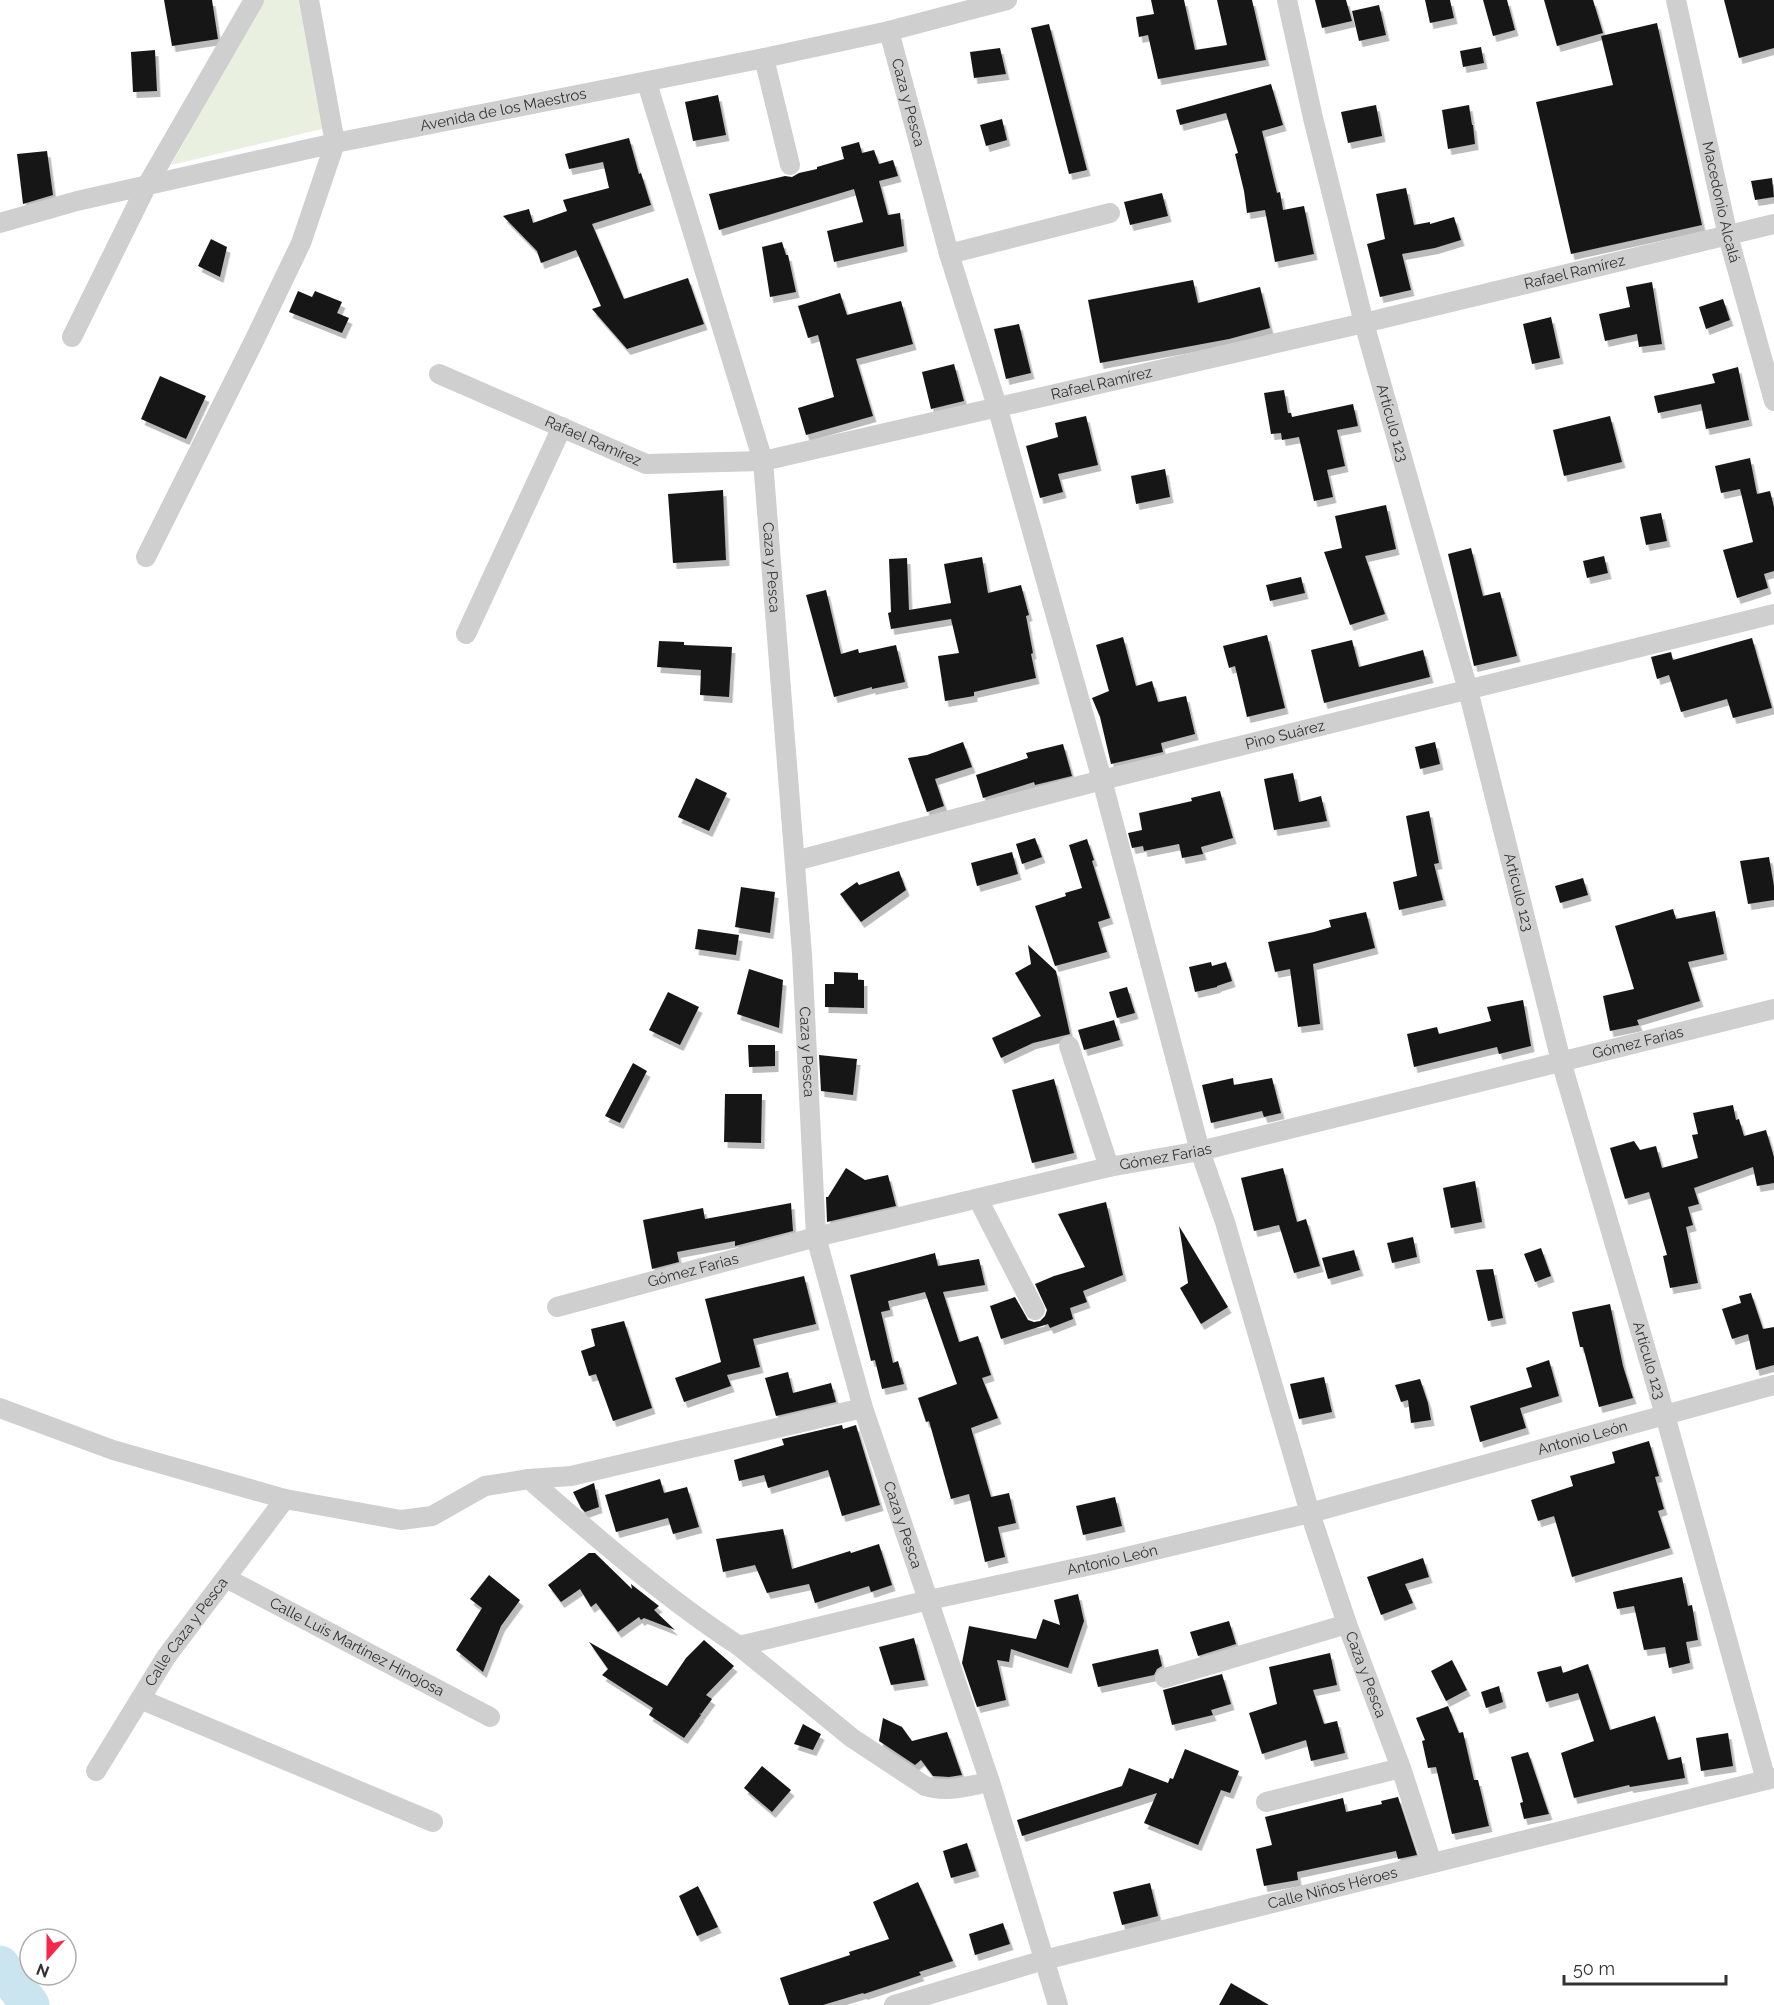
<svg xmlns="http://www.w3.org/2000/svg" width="1774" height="2005" font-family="Raleway,sans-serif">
	<defs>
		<filter id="shadow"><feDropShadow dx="3.5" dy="6" stdDeviation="0" flood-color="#0004"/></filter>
	</defs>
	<rect width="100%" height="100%" fill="#fff"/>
	<path fill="#eaf0df" d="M263 0H302L326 128 171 165Z"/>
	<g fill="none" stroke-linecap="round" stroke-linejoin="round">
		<path stroke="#cbe5f0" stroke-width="39" d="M0 1965 30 2005"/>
	</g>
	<path fill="#191919" filter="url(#shadow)" d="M164 0H212L218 39 172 46Z
		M1151 0H1184L1195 50 1227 45 1217 0H1252L1266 60 1158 79 1148 35 1139 37 1136 17 1154 14Z
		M1315 0H1346L1352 21 1322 28Z
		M1425 0H1450L1454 18 1430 23Z
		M1483 0H1507L1515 30 1493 36Z
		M1544 0H1593L1603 33 1557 46Z
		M1724 0H1774V48L1739 58Z
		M1379 5 1386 35 1359 41 1352 11Z
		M1657 23 1702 225 1571 254 1536 102 1613 85 1601 36Z
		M1049 24 1087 170 1069 174 1031 28Z
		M1481 47 1484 63 1463 67 1460 51Z
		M1000 48 1006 74 974 78 970 52Z
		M155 50 157 91 133 92 131 52Z
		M1271 84 1283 125 1262 131 1277 193 1280 192 1283 210 1304 206 1314 254 1275 262 1265 210 1247 213 1244 191 1235 154 1238 153 1226 113 1180 125 1176 110Z
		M718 95 726 135 693 141 685 102Z
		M1376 105 1382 136 1348 143 1341 112Z
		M1469 105 1472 125H1473L1475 144 1448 149 1442 110Z
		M1002 119 1007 140 986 146 980 125Z
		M629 138 639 174 641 173 651 205 592 224 624 299 688 278 704 324 627 349 592 309 601 306 576 250 541 263 537 251 503 216 529 209 533 223 567 211 563 200 609 188 603 162 569 169 565 154Z
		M859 142 862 153 874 150 879 164 893 160 898 176 879 181 888 215 900 213 904 246 834 262 827 231 863 222 854 189 719 230 709 194 785 176 792 177 799 173 817 169V167L844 159 841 147Z
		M47 151 53 195 23 204 17 154Z
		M1772 178 1774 197 1755 200 1751 181Z
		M1406 188 1414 225 1430 222V224L1454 217 1461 240 1435 248 1402 254 1411 290 1380 297 1367 244 1385 239 1376 194Z
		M1162 193 1168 216 1130 225 1124 202Z
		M211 239 227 247 220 277 198 266Z
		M782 242 786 255H788L796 292 770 297 762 247Z
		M1193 280 1198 303 1260 287 1270 328 1229 339 1100 363 1088 300Z
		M1652 282 1662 344 1639 347 1637 334 1605 341 1599 314 1630 307 1626 287Z
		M298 291 312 297 315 291 342 302 337 313 349 318 342 333 289 312Z
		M840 293 847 315 901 301 913 344 856 359 873 416 806 435 798 408 834 397 818 335 808 338 798 306Z
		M1723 299 1730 320 1706 329 1699 307Z
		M1551 317 1560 358 1532 364 1523 324Z
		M1019 324 1031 373 1006 379 994 329Z
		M954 364 964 401 931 409 922 372Z
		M1738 367 1749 420 1706 429 1701 404 1658 413 1654 396 1715 383 1712 374Z
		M160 376 206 396 186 439 141 419Z
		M1284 390 1288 413H1291L1292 417 1353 404 1358 426 1337 430 1345 466 1327 470 1333 497 1314 501 1299 437 1282 440 1281 433 1271 434 1264 393Z
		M1086 416 1098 465 1058 474 1063 492 1040 498 1026 446 1058 437 1055 423Z
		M1610 416 1622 462 1564 476 1553 430Z
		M1750 458 1757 494 1770 491 1774 507V571L1764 574 1768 588 1737 598 1723 550 1753 542 1740 489 1721 493 1715 466Z
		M1165 469 1170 497 1136 504 1131 476Z
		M723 490 726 560 673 563 668 494Z
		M1386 505 1396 549 1365 556 1385 614 1350 625 1324 552 1342 548 1335 516Z
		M1661 513 1667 541 1646 545 1640 517Z
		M1471 548 1483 596 1500 592 1517 656 1474 666 1448 554Z
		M1604 556 1608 573 1587 578 1583 561Z
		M982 557 988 593 1021 585 1029 615 1026 616 1033 653 1031 654 1036 678 974 692V696L945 701 938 656 959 653 951 619 891 629 888 613 891 612 889 559 907 558 909 610 951 603 944 564Z
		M1301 577 1305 593 1270 601 1266 585Z
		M826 590 841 654 858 649 859 653 896 645 905 682 872 689V687L834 697 806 595Z
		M1267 635 1285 708 1247 717 1235 666 1229 668 1223 646Z
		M1123 637 1136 686 1152 681 1158 702 1186 696 1195 734 1161 743 1163 752 1111 764 1100 717 1092 698 1109 691 1096 645Z
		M1752 638 1772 708 1733 718 1727 699 1681 712 1669 675 1657 679 1651 657 1671 652 1673 660Z
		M1352 640 1359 667 1423 650 1430 677 1324 703 1311 650Z
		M659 641 684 642V645L732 647 729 697 700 695 701 670 657 667Z
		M963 742 972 767 935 779 944 806 927 812 908 758 927 755Z
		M1435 742 1440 764 1420 769 1415 747Z
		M1063 744 1072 776 1035 785 1034 782 983 798 976 775 1028 758 1026 753Z
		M1293 773 1299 802 1321 796 1327 821 1274 830 1264 779Z
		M696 778 727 793 709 831 678 817Z
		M1220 791 1233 838 1201 847 1203 854 1182 858 1179 844 1144 851 1143 846 1132 848 1128 833 1142 830 1139 813 1192 801 1191 798Z
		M1429 811 1439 863 1434 864 1443 900 1399 910 1393 882 1417 876 1406 816Z
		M1035 838 1042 857 1022 864 1016 844Z
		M1087 839 1094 860 1092 861 1110 918 1098 922 1107 952 1055 966 1035 906 1066 896 1065 893 1082 888 1069 845Z
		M1012 852 1018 874 977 886 971 863Z
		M1769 857 1774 886V900L1748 904 1740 861Z
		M899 871 906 890 861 922 840 894 857 882 859 885Z
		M1583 878 1588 895 1560 903 1555 886Z
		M741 887 775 892 770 933 735 927Z
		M1673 909 1676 919 1715 911 1724 954 1688 962 1700 1001 1637 1020 1639 1025 1610 1031 1603 996 1634 989 1615 926Z
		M1366 912 1375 948 1313 964 1320 1024 1298 1027 1290 969 1275 972 1268 942 1314 932 1331 927 1329 920Z
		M698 929 739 935 736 955 695 949Z
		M1028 945 1056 971 1070 1034 1033 1043 1001 1058 992 1038 1041 1016 1015 973 1031 964Z
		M1211 962 1212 966 1226 962 1232 981 1217 986V987L1195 992 1189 967Z
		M749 969 783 980 779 1028 737 1014Z
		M834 972 858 973V980H864V1008L825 1007V984H834Z
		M1127 987 1135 1013 1117 1018 1109 992Z
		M668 992 699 1007 680 1045 649 1030Z
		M1523 1000 1531 1046 1499 1054 1497 1047 1414 1067 1407 1034 1437 1027 1439 1034 1491 1021 1487 1007Z
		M1114 1020 1120 1040 1084 1050 1078 1030Z
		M748 1045H775V1066L749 1067Z
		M819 1055 857 1059 853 1095 821 1091Z
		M633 1063 647 1071 620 1123 605 1116Z
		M1233 1078 1234 1085 1272 1078 1281 1113 1264 1117 1262 1111 1211 1123 1202 1085Z
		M1054 1079 1074 1153 1032 1163 1012 1090Z
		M725 1094H762L761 1143 724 1142Z
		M1733 1105 1736 1120 1739 1119 1744 1136 1766 1130 1774 1157V1183L1757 1186 1753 1167 1694 1188 1699 1204 1688 1207 1693 1225 1686 1227 1698 1283 1670 1288 1663 1256 1667 1255 1649 1192 1625 1199 1610 1148 1634 1141 1640 1150 1656 1146 1662 1168 1698 1158 1692 1135 1698 1134 1693 1113Z
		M846 1168 865 1180 888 1175 896 1206 827 1222 826 1197H828Z
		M1283 1168 1297 1222 1306 1219 1320 1266 1294 1273 1279 1225 1254 1231 1241 1178Z
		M1475 1181 1482 1222 1451 1228 1443 1188Z
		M1106 1202 1123 1275 1083 1291 1087 1302 1070 1308 1073 1319 1050 1328 1048 1324 1001 1339 990 1306 1015 1297 1028 1320 1034 1322 1040 1321 1045 1316 1047 1310 1035 1284 1054 1276 1085 1267 1058 1214Z
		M791 1203 793 1231 735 1246V1241L677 1252 679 1262 652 1269 643 1220 703 1208 705 1219Z
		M1179 1226 1228 1307 1201 1324 1180 1288 1188 1283Z
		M1413 1237 1417 1257 1392 1263 1387 1243Z
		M1541 1248 1551 1276 1535 1282 1524 1254Z
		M1354 1250 1360 1270 1328 1279 1322 1258Z
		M935 1253 938 1266 979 1259 985 1285 943 1292 959 1342 978 1336 991 1375 982 1378 998 1418 971 1428 991 1497 1009 1493 1016 1523 998 1527 1005 1557 985 1562 969 1494 951 1499 929 1421 926 1422 918 1398 957 1384 925 1292 888 1301 890 1310 881 1312 893 1363 898 1361 904 1384 882 1389 875 1360 871 1361 850 1275Z
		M1493 1269 1503 1318 1488 1321 1476 1270Z
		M804 1276 816 1324 753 1339 760 1367 727 1375 731 1386 684 1402 675 1378 721 1362 705 1299Z
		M1751 1293 1763 1329 1774 1327V1365L1756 1370 1748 1334 1732 1339 1722 1309 1741 1303 1739 1296Z
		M1610 1304 1623 1366 1633 1398 1599 1407 1583 1347H1580L1572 1312Z
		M624 1321 652 1408 613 1421 596 1374 589 1376 581 1351 595 1346 591 1329Z
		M1549 1360 1559 1396 1520 1408 1526 1428 1480 1442 1470 1406 1532 1387 1526 1368Z
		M788 1372 793 1393 831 1383 836 1402 776 1416 765 1378Z
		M1324 1377 1332 1412 1299 1419 1290 1384Z
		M1420 1379 1428 1403 1431 1420 1411 1423 1408 1400 1401 1402 1395 1385Z
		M842 1425 843 1429 856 1425 880 1505 842 1516 828 1470 768 1488 764 1475 739 1481 734 1460 784 1445 782 1439Z
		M1649 1441 1659 1476 1655 1477 1664 1509 1658 1511 1670 1548 1572 1577 1554 1516 1538 1521 1531 1500 1573 1486 1570 1476 1615 1463 1612 1452Z
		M660 1479 664 1493 687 1487 699 1527 673 1534 668 1518 616 1532 605 1495Z
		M594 1483 599 1507 585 1512 581 1508 573 1492Z
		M1115 1497 1122 1526 1083 1535 1076 1506Z
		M783 1529 792 1569 850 1551 851 1553 879 1544 892 1585 871 1592 869 1586 815 1603 809 1584 767 1593 755 1565 723 1572 716 1539Z
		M589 1553H595L632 1589 631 1584 659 1606 654 1610 675 1630 644 1618 641 1620 639 1617 618 1632 596 1603 591 1607 580 1589 561 1602 548 1585Z
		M1423 1558 1429 1577 1405 1584 1413 1603 1381 1615 1367 1577Z
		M489 1575 520 1600 501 1626 483 1672 456 1650 482 1608 470 1599Z
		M1682 1577 1688 1606 1692 1605 1698 1640 1686 1642 1690 1663 1669 1668 1665 1647 1644 1650 1634 1606 1617 1609 1613 1592Z
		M1078 1594 1084 1621 1068 1668 1011 1649 1009 1662 997 1660 1006 1700 977 1707 962 1663 969 1626 1036 1639 1043 1619 1060 1625 1054 1600Z
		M1229 1621 1236 1644 1198 1656 1190 1632Z
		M914 1638 925 1680 891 1685 879 1647Z
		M704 1640 734 1666 706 1695 712 1699 701 1714 699 1713 701 1715 684 1738 649 1715 653 1708 602 1675 608 1669 589 1642 667 1686 686 1658Z
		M1158 1649 1162 1666 1157 1669 1154 1675 1098 1687 1092 1664Z
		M1330 1653 1337 1685 1313 1690 1324 1724 1337 1721 1345 1753 1311 1761 1306 1740 1262 1754 1249 1713 1277 1704 1269 1667Z
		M1452 1660 1467 1690 1446 1701 1431 1671Z
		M1588 1664 1610 1730 1655 1716 1668 1760 1681 1757 1685 1778 1630 1787 1629 1785 1574 1798 1561 1753 1594 1741 1578 1693 1546 1702 1537 1672 1561 1666 1563 1673Z
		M1222 1674 1231 1704 1211 1710 1213 1715 1172 1725 1163 1690Z
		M1499 1686 1503 1702 1486 1708 1481 1692Z
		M1448 1706 1459 1733 1463 1732 1474 1780H1478L1489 1826 1452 1834 1436 1767 1428 1768 1422 1741 1425 1740 1416 1718Z
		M883 1718 902 1727 912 1741 947 1732 962 1775 949 1777 933 1776 921 1760 915 1765 879 1741Z
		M803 1724 821 1734 813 1750 794 1744Z
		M1728 1733 1733 1766 1701 1771 1696 1738Z
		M1185 1749 1239 1771 1230 1793 1221 1790 1198 1845 1144 1823 1157 1793 1022 1836 1017 1820 1122 1786 1129 1768 1168 1783 1170 1778 1173 1779Z
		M1528 1752 1549 1814 1524 1819 1520 1803 1523 1802 1511 1757Z
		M762 1766 791 1790 772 1812 744 1788Z
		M1398 1797 1417 1855 1398 1859 1396 1851 1297 1872 1298 1880 1264 1886 1256 1849 1272 1845 1265 1817 1343 1798 1346 1812 1382 1804 1381 1801Z
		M967 1843 976 1871 951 1878 943 1851Z
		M918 1882 953 1961 919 1972 921 1975 864 1994 863 1993 823 2005H789L780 1978 850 1955 849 1952 889 1939 873 1902Z
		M1150 1883 1158 1916 1122 1925 1113 1892Z
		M698 1886 718 1927 697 1936 679 1896Z
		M1003 1923 1010 1944 975 1955 969 1934Z
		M1231 1983 1269 2005H1219Z"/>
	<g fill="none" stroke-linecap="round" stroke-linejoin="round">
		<g stroke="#cfcfcf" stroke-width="20">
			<path id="s1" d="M1287 0 1313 118 1364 323 1468 690 1561 1061 1665 1415 1766 1780"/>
			<path id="s2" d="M1676 0 1728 236 1774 401"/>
			<path id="s3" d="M889 31 949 254 997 406 1102 780 1200 1151 1225 1222 1310 1513 1347 1624 1401 1768 1432 1863"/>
			<path d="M764 58 790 165"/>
			<path id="s4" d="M647 83 763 461 802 954 816 1237 863 1408 990 1782 1058 2005"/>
			<path id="s5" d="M0 223 77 201 335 143 764 58 889 31 1007 0"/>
			<path d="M949 254 1110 213"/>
			<path d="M72 337 146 187 254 0"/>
			<path id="s6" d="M439 374 646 464 763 461 1364 323 1774 224"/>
			<path d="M146 557 253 343 301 243 335 143 309 0"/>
			<path d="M466 634 562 427"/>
			<path id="s7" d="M795 861 1102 780 1774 614"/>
			<path d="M1069 1046 1109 1167"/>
			<path d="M978 1199 1035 1310"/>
			<path id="s8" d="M557 1307 816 1237 1109 1167 1200 1151 1774 1009"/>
			<path d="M0 1408 113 1450 285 1499 401 1520 432 1516 485 1486 529 1479 571 1476 863 1408"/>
			<path d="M529 1479C597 1538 664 1597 739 1646"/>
			<path id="s9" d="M226 1578 490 1717"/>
			<path d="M1165 1678 1347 1624"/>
			<path d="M140 1699 433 1822"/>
			<path id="s10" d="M96 1771 166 1657 285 1499"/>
			<path id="s11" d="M990 1782C968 1786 947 1793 925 1786L852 1738 739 1646 929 1600 1105 1562 1310 1513 1774 1385"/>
			<path d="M1266 1802 1401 1768"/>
			<path id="s12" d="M894 2005 1044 1960 1774 1778"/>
		</g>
	</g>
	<g text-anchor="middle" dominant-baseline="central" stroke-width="6" stroke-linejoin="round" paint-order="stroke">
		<g font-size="15" fill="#323232" stroke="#fff">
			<text stroke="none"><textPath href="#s3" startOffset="74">Caza y Pesca</textPath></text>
			<text stroke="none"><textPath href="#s5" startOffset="516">Avenida de los Maestros</textPath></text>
			<text stroke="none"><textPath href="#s2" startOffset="207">Macedonio Alcalá</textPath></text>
			<text stroke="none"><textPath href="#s6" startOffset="1176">Rafael Ramírez</textPath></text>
			<text stroke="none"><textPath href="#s6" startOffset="690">Rafael Ramírez</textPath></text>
			<text stroke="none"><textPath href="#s1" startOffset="436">Artículo 123</textPath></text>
			<text stroke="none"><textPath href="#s6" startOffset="168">Rafael Ramírez</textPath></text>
			<text stroke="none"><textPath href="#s4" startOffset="502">Caza y Pesca</textPath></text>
			<text stroke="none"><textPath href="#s7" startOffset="506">Pino Suárez</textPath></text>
			<text stroke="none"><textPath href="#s1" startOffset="922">Artículo 123</textPath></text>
			<text stroke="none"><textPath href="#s8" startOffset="1113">Gómez Farias</textPath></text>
			<text stroke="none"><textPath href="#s4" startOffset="988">Caza y Pesca</textPath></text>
			<text stroke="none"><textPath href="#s8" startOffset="627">Gómez Farias</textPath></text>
			<text stroke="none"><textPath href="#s8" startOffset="141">Gómez Farias</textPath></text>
			<text stroke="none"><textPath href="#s1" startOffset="1408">Artículo 123</textPath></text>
			<text stroke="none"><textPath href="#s11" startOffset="1168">Antonio León</textPath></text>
			<text stroke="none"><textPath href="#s4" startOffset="1474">Caza y Pesca</textPath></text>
			<text stroke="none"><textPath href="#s11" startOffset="682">Antonio León</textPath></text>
			<text stroke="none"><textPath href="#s10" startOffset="166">Calle Caza y Pesca</textPath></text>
			<text stroke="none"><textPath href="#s9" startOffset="148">Calle Luis Martínez Hinojosa</textPath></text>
			<text stroke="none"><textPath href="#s3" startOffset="1712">Caza y Pesca</textPath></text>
			<text stroke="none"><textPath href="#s12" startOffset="454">Calle Niños Héroes</textPath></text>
		</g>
	</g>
	<g transform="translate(48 1957) rotate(201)"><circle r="28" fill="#ffffff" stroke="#adadad" stroke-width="1.5"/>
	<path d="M0-4.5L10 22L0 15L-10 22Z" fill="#f6274a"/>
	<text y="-9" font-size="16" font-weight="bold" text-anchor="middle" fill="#323232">N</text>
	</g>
	<path d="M1564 1975v9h162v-9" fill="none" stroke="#323232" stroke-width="3"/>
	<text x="1573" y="1975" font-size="18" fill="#323232" stroke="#ffffff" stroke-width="4.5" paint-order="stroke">50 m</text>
</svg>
